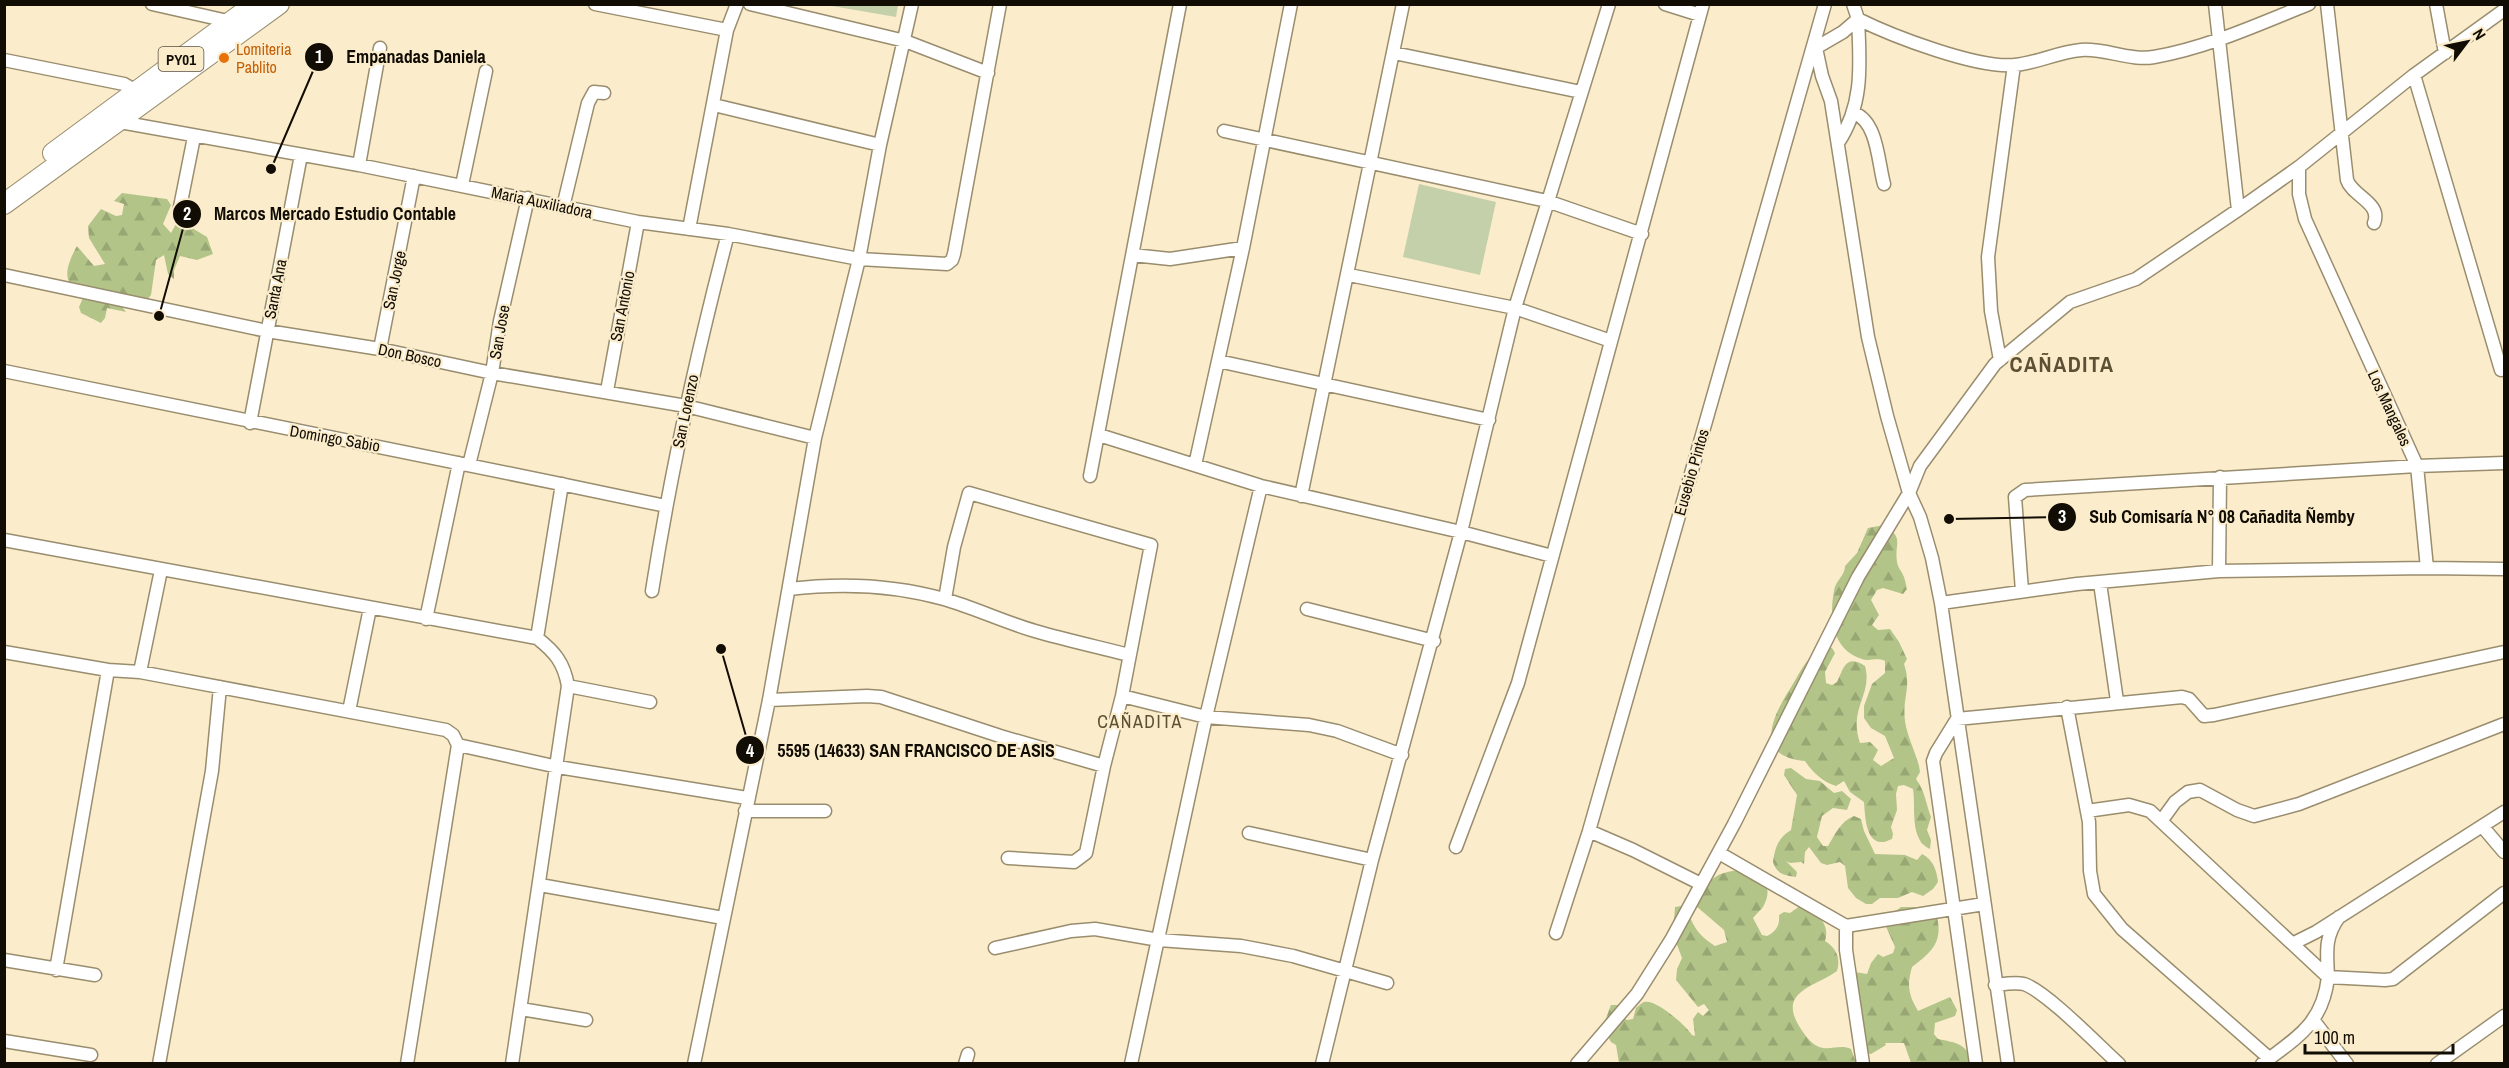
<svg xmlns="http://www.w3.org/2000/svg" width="2509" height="1068" font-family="'Archivo Narrow',sans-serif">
	<defs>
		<pattern id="forest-firs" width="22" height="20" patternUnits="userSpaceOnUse" patternTransform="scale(1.5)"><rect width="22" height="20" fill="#b2c488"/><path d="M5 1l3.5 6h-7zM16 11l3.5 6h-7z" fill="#98a774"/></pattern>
	</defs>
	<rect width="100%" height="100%" fill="#fbedcc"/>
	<path fill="#c4d0aa" d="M826 5H898L896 17Z
		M1419 184 1496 202 1480 275 1403 257Z"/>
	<path fill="url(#forest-firs)" d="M122 193 167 199 171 205 163 224 171 233 177 222 181 229 192 228 207 237 213 254 197 260 180 256 174 270V279L168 274 164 255 156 260 151 295 146 301 120 304 126 312 107 308 105 318 101 323 81 313 79 307 86 291C82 290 75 288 72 285 61 276 72 255 77 246L94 266 105 264 89 238 88 226 101 209 116 216 122 215 124 204 114 201Z
		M1884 525C1905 539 1894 542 1897 562 1898 568 1901 570 1903 575 1905 578 1906 585 1907 589L1903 594 1883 588 1877 590 1871 600 1879 615 1872 625 1878 630 1890 629 1899 642 1907 659 1904 664C1912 687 1902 698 1905 721 1907 736 1915 751 1919 766L1920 772 1916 779C1925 791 1926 804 1931 817L1927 830 1931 840 1930 849C1909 840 1916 807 1913 789L1904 785 1898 786 1896 794 1897 810 1891 827 1893 834 1892 839C1888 840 1886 842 1883 842 1865 844 1865 813 1864 802L1850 792 1844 781 1836 786C1823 782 1813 773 1805 761 1756 757 1770 721 1788 692 1800 674 1805 656 1826 646L1832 648 1835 653 1825 672 1826 683 1832 685 1837 682C1844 667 1846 654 1865 666 1873 695 1848 708 1860 743L1870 742 1878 750 1873 760 1881 766 1894 758 1885 736 1871 728 1864 718V706L1872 684 1885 673V661C1876 657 1870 662 1862 659 1832 650 1829 617 1834 591 1835 581 1845 576 1845 566L1857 553 1868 528Z
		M1791 768 1806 779 1820 781 1834 793 1842 791 1851 799 1847 810 1833 808 1822 816 1817 837 1823 846H1828C1835 834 1841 821 1854 816L1861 819 1864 831 1875 854 1905 855 1917 860 1922 854C1933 859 1937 871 1938 882L1933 889 1923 896 1912 892 1898 898H1880L1872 904H1866L1856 898 1848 888 1845 866 1840 862 1827 865 1821 863 1809 847 1805 852 1804 864 1801 862 1790 863 1786 861 1797 872 1796 877C1785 875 1777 875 1773 862 1775 848 1778 838 1791 830L1797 795 1784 775 1785 769Z
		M1739 870C1759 876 1776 883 1763 907 1760 911 1756 914 1753 918L1762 935 1767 936C1776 931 1780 926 1779 915L1784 912 1790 913 1800 906C1815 910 1831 923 1825 941 1836 948 1841 958 1837 971 1815 987 1778 991 1799 1026 1804 1034 1810 1043 1819 1047 1830 1051 1840 1044 1851 1049L1856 1063H1619L1616 1045 1611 1042 1603 1026 1611 1005H1620L1622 1017 1627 1020 1633 1019 1636 1008C1639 1006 1641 1003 1644 1002 1657 999 1686 1026 1692 1035L1695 1036 1693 1019 1698 1012 1703 1016 1709 1010 1704 1004 1698 1007 1676 980 1677 969 1682 958 1673 934 1675 907 1681 906 1686 908C1694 927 1697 934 1715 946L1727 942 1724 930 1696 906C1706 882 1712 873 1739 870Z
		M1901 907H1914L1936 913C1944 941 1933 951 1912 967 1907 985 1908 994 1918 1011L1950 997 1957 1010 1955 1016 1935 1023 1934 1034 1938 1039C1957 1043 1966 1043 1973 1063H1911L1904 1043H1885L1886 1045 1871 1054 1865 1053 1848 1003 1847 980 1855 972 1867 974 1871 963 1878 954 1883 957 1893 953 1895 947 1884 922 1887 917Z"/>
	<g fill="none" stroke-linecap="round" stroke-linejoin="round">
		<defs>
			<path id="minor" d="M152 4 232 22
				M595 4 727 30
				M750 4 905 41 988 73
				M1665 4 1700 15
				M1853 4 1858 19C1892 36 1978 69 2015 65 2037 63 2058 52 2081 50 2105 48 2130 61 2154 57 2207 48 2259 24 2309 4
				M2215 4 2238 210
				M2327 4 2347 180C2352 196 2382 203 2374 223
				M2436 4 2445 53
				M1816 48 1822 76 1831 101 1868 337 1887 416 1909 493 1920 517 1932 558 1941 603 2008 1064
				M1812 50 1843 32 1858 19C1860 64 1864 104 1838 143
				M1394 53 1581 92
				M4 60 124 84 140 93
				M2414 75 2501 370
				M1854 113C1878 122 1878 163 1884 184
				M116 119 120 122 359 165 638 222 728 234 859 259 947 264 952 260 954 254 1000 4
				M1224 131 1547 201 1642 234
				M880 145 912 4
				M359 165 380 48
				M2299 167V194L2305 219 2417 466 2427 568
				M462 185 486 71
				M180 207 194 137
				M563 207 588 103 594 92 604 93
				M689 229 727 30 737 4
				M1133 255 1170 259 1243 248
				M4 275 267 331 380 349 492 373 686 406 815 438
				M1349 275 1515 308 1611 341
				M380 349 414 176
				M2000 360 1991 311 1988 257 2014 65
				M1218 361 1489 420
				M4 371C225 418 446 459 666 506
				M607 391 638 222
				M250 423 301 155
				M1099 435 1261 486 1461 532 1552 556
				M469 465 492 373 500 321 528 198
				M1195 465 1243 248 1291 4
				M1090 476 1180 4
				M1301 496 1403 4
				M4 540 537 638C555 652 564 663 568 686L512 1064
				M2219 571 2220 477
				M2100 583 2117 701
				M789 589C839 583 894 585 944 599 975 608 1004 622 1035 631 1066 640 1098 647 1129 655
				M652 591C671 470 697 352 728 234
				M2022 591 2015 497 2025 490 2417 466 2504 463
				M945 599 954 547 969 493 1151 545 1122 696 1104 766 1086 853 1074 862 1008 858
				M1941 603 2077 584 2219 571 2427 568 2504 569
				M1307 609 1434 641
				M426 619 459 463
				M537 638 562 484
				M4 652 108 670 140 672 446 730 453 735 458 745 407 1064
				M140 672 161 570
				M568 686 650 702
				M1122 696 1206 717 1309 725 1337 731 1402 755
				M769 700 867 696 881 697 1000 736 1104 766
				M2067 707 2089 822 2090 871 2094 894 2122 929 2269 1058
				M349 711 370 608
				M458 745 558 767 747 798
				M745 811H825
				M2087 811 2129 805 2150 811 2328 977C2323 1024 2296 1038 2262 1064
				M2162 820 2175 802 2188 792 2200 790 2237 810 2254 816 2299 804 2504 724
				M2482 826 2504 852
				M1589 831 1633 850 1701 884
				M1249 833 1372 860
				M1456 847 1518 683 1703 4
				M1719 853 1846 926 1984 904
				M540 885 723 918
				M2339 917C2324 938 2327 952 2328 977L2385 980 2393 979 2504 893
				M1846 926V950L1863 1064
				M1556 933 1589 831 1825 4
				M2294 943 2316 932 2504 812
				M995 948 1071 931 1095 929 1159 940 1241 946 1293 956 1387 983
				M4 960 95 975
				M56 970 108 670
				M1995 985C2004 984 2015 982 2024 984 2047 992 2098 1045 2119 1064
				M521 1009 586 1020
				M2314 1021 2347 1064
				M4 1041 91 1055
				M159 1064 212 771 220 687
				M694 1064 769 700 815 438 859 259 880 145 714 105
				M965 1064 968 1054
				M1131 1064 1206 717 1261 486
				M1322 1064 1372 860 1461 532 1515 308 1609 4
				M1577 1064 1637 994 1671 940 1734 824 1858 577 1909 493 1920 466 1995 364 2070 302 2136 279 2238 210 2299 167 2414 75 2504 10
				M1976 1064 1933 761 1936 753 1957 719 2182 697 2189 699 2204 716 2214 715 2504 652
				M2437 1064 2504 1016"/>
			<path id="trunk" d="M53 153 255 4
				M4 204 279 4"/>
		</defs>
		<use href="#minor" stroke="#998d6e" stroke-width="15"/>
		<use href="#trunk" stroke="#998d6e" stroke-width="22"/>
		<use href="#minor" stroke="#fff" stroke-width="12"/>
		<use href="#trunk" stroke="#fff" stroke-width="20"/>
	</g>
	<circle fill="#e8710a" stroke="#fbedcc" stroke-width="2" cx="224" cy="58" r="6"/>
	<g text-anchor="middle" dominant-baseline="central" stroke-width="4.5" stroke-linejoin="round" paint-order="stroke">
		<rect fill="#fbedcc" stroke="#585040" stroke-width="1.5" x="158.5" y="47" width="45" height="24" rx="4.5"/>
		<g font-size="15" font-weight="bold" fill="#120d04">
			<text x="181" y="59">PY01</text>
		</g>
		<g font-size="16" fill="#c56008" stroke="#fbedcc" text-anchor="start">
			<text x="236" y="49">Lomiteria<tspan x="236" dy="18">Pablito</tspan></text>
		</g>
		<g font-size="16" fill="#120d04" stroke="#fbedcc">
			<text transform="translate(542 202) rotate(12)">Maria Auxiliadora</text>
			<text transform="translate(394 280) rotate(-78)">San Jorge</text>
			<text transform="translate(275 289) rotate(-79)">Santa Ana</text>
			<text transform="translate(622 306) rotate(-79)">San Antonio</text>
			<text transform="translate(499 332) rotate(-80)">San Jose</text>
			<text transform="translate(410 355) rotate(12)">Don Bosco</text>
			<text transform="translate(2390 408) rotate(65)">Los Mangales</text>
			<text transform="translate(685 411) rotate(-78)">San Lorenzo</text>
			<text transform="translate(335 438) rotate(10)">Domingo Sabio</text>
			<text transform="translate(1691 472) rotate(-74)">Eusebio Pintos</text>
		</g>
		<g font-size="18" letter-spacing="1.5" fill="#5c5034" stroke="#fbedcc">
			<text x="1140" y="721">CAÑADITA</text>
		</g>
		<g font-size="22" font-weight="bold" letter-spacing="1.5" fill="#5c5034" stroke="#fbedcc">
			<text x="2062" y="364">CAÑADITA</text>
		</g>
	</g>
	<path fill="none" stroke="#120d04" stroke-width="2" d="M271 169L319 57M159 316L187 214M1949 519L2062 517M721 649L750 750"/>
	<g fill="#120d04" stroke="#fbedcc" stroke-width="2">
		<circle cx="271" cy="169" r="6"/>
		<circle cx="159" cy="316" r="6"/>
		<circle cx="1949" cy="519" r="6"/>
		<circle cx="721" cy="649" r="6"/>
		<circle cx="319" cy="57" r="15"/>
		<circle cx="187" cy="214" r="15"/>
		<circle cx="2062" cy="517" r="15"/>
		<circle cx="750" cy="750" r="15"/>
	</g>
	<g font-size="18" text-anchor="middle" font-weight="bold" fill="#fff">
		<text x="319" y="63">1</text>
		<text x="187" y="220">2</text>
		<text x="2062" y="523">3</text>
		<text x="750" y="757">4</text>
	</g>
	<g font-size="18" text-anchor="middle" font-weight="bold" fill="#120d04" stroke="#fbedcc" stroke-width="4.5" stroke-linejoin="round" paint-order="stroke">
		<text x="416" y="63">Empanadas Daniela</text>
		<text x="335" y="220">Marcos Mercado Estudio Contable</text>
		<text x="2222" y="523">Sub Comisaría N° 08 Cañadita Ñemby</text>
		<text x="916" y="757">5595 (14633) SAN FRANCISCO DE ASIS</text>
	</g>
	<rect width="2509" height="1068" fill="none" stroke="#120d04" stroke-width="12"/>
	<g transform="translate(2467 42) rotate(58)" stroke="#fbedcc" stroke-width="4.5" paint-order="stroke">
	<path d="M0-4.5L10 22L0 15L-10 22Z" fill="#120d04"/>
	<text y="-9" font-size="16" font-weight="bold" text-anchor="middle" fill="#120d04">N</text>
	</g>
	<path d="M2305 1044v9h148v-9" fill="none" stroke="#120d04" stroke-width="3"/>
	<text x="2314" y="1044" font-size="18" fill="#120d04" stroke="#fbedcc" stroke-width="4.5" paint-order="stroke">100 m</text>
</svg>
